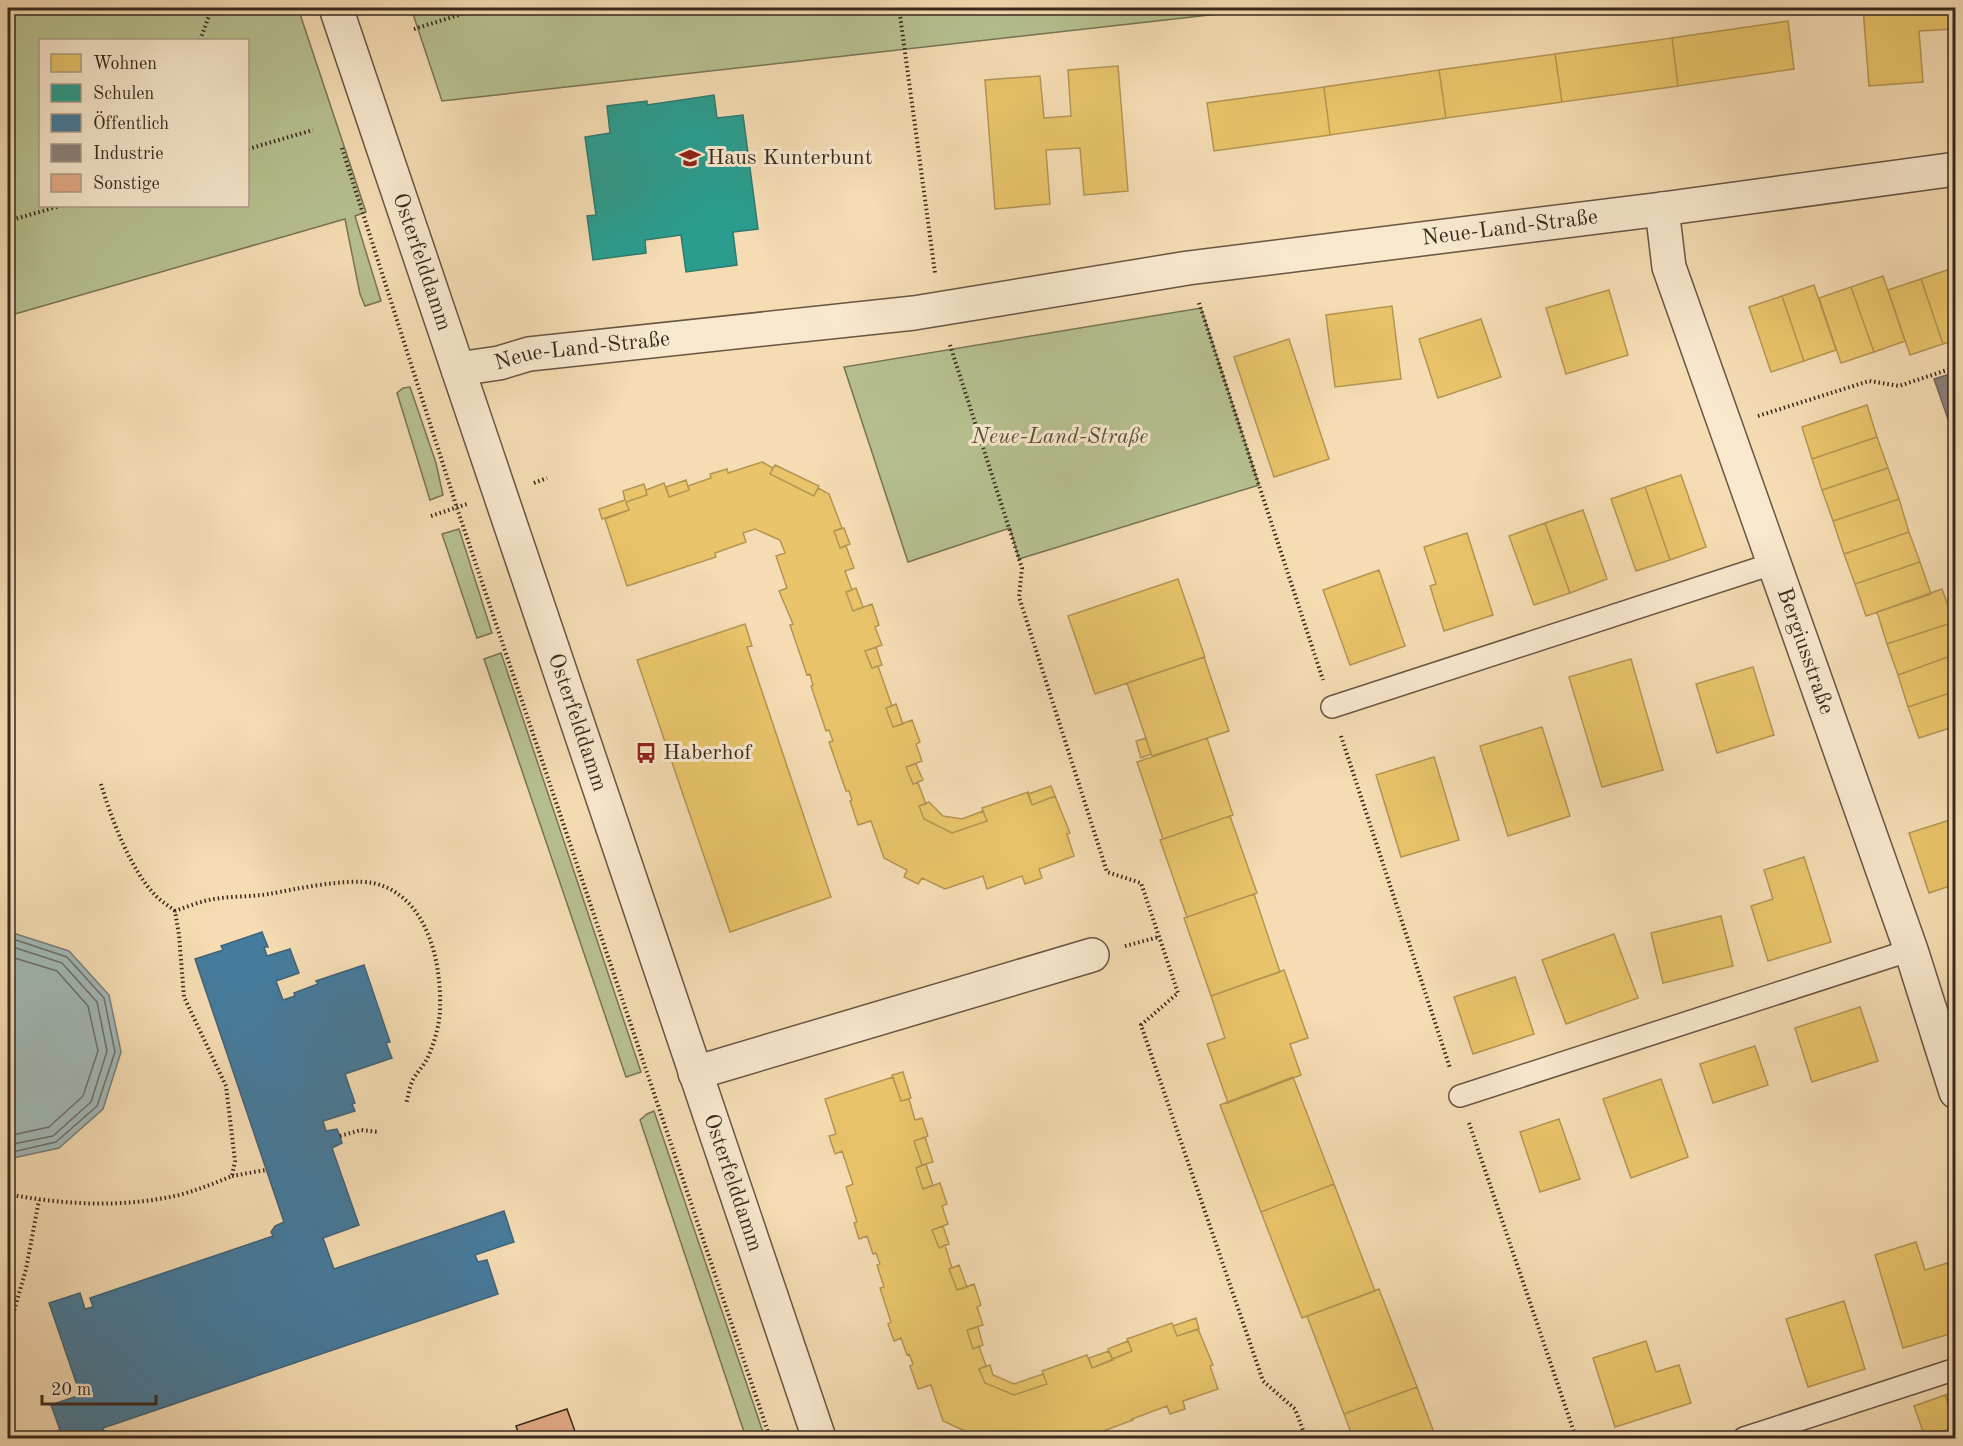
<svg xmlns="http://www.w3.org/2000/svg" width="1963" height="1446" font-family="'Old Standard TT',serif">
	<rect width="100%" height="100%" fill="#f5dcb3"/>
	<filter id="stains"><feTurbulence type="fractalNoise" baseFrequency=".00333" numOctaves="4"/><feColorMatrix values="0 0 0 0 .2 0 0 0 0 .09 0 0 0 0 .02 0 0 0 .5 -.17"/></filter>
	<radialGradient id="worn" r=".72"><stop offset=".6" stop-color="#630" stop-opacity="0"/><stop offset="1" stop-color="#630" stop-opacity=".3"/></radialGradient>
	<path fill="#b7c190" stroke="#787456" stroke-width="1.5" fill-rule="evenodd" d="M8 8H298L366 212 355 216 381 301 365 306 360 294 345 219 8 316ZM248 40V206H40V40Z
		M411 8H1273L442 101Z
		M1201 308 1259 485 1019 559 1010 528 908 562 844 367Z
		M410 387 436 463 443 495 430 500 397 393 403 388Z
		M459 529 492 633 477 638 442 534Z
		M501 653 641 1072 626 1077 484 659Z
		M654 1111 765 1438H746L640 1120 647 1114Z"/>
	<path fill="#a2b9b8" stroke="#787f7a" stroke-width="1.5" d="M13 933 69 951 109 995 121 1052 103 1109 59 1148 8 1159V934Z"/>
	<path fill="#e9c46a" stroke="#b49553" stroke-width="1.5" d="M1863 8H1956V67L1953 29 1919 31 1923 82 1869 86Z
		M1788 21 1794 69 1678 86 1672 38Z
		M1672 38 1678 86 1562 102 1555 54Z
		M1555 54 1562 102 1446 118 1439 70Z
		M1118 66 1128 191 1084 195 1080 148 1046 150 1050 204 995 209 985 80 1040 76 1044 118 1071 116 1068 70Z
		M1439 70 1446 118 1330 135 1324 87Z
		M1324 87 1330 135 1214 151 1207 103Z
		M1953 268 1956 274V340L1943 344 1921 279Z
		M1883 276 1905 341 1874 352 1851 287Z
		M1921 279 1943 344 1910 355 1888 290Z
		M1814 285 1836 350 1804 361 1782 296Z
		M1851 287 1874 352 1841 363 1819 298Z
		M1609 290 1628 355 1566 374 1546 308Z
		M1782 296 1804 361 1771 372 1749 307Z
		M1392 306 1401 379 1335 387 1326 315Z
		M1481 319 1501 377 1438 398 1419 339Z
		M1289 339 1329 459 1274 477 1234 357Z
		M1867 405 1877 437 1812 459 1802 427Z
		M1877 437 1888 468 1822 490 1812 459Z
		M762 462 773 468 770 474 814 496 818 488 829 494 842 528 834 531 840 548 846 546 854 568 845 571 852 590 846 592 853 611 872 604 879 625 875 627 882 645 865 651 872 668 878 666 892 706 886 708 893 727 912 720 920 742 916 744 922 761 906 767 913 784 918 783 926 804 919 806 924 819 952 833 987 821 982 808 1028 792 1032 805 1055 796 1070 833 1067 834 1074 856 1039 869 1042 878 1025 884 1022 876 987 889 983 876 945 889 922 878 918 884 904 877 907 870 884 858 871 821 858 825 850 801 852 800 849 791H846L829 742 833 741 829 730 826 731 811 686 813 685 810 674 807 675 790 625 793 624 779 591 787 588 776 556 785 553 780 540 755 529 743 533 746 542 715 553 716 557 627 586 605 519 629 510 626 502 647 495 646 490 664 483 669 497 689 490 688 486 711 478 710 474 727 469 728 473Z
		M775 465 819 486 814 496 770 474Z
		M1888 468 1899 499 1833 521 1822 490Z
		M1681 475 1706 547 1670 560 1645 487Z
		M686 480 689 490 669 497 666 487Z
		M644 484 647 495 626 502 629 510 602 519 599 509 625 500 623 491Z
		M1645 487 1670 560 1636 571 1611 499Z
		M1899 499 1909 532 1844 554 1833 521Z
		M1583 510 1607 579 1570 593 1545 523Z
		M1545 523 1570 593 1534 605 1509 536Z
		M844 528 850 544 840 548 834 531Z
		M1909 532 1920 562 1855 584 1844 554Z
		M1467 533 1493 615 1444 631 1430 586 1436 584 1424 547Z
		M1920 562 1931 594 1866 616 1855 584Z
		M1379 570 1405 646 1350 665 1323 590Z
		M1178 579 1205 657 1095 694 1068 616Z
		M856 588 863 607 853 611 846 592Z
		M1942 589 1954 622 1887 644 1877 612Z
		M1954 622 1956 627V654L1898 675 1887 644Z
		M745 624 752 646 747 647 831 897 730 932 637 660Z
		M876 647 882 665 872 668 865 651Z
		M1956 654V691L1908 707 1898 675Z
		M1204 657 1229 731 1152 756 1127 683Z
		M1631 659 1663 770 1602 787 1569 677Z
		M1753 667 1774 735 1717 753 1696 684Z
		M1956 691V726L1919 738 1908 707Z
		M896 704 903 724 893 727 886 708Z
		M1542 727 1570 816 1508 836 1480 746Z
		M1146 738 1151 754 1141 758 1136 741Z
		M1207 738 1233 815 1163 839 1137 762Z
		M1434 757 1459 840 1401 857 1376 775Z
		M916 764 923 780 913 784 906 767Z
		M1051 786 1055 796 1032 805 1028 794Z
		M929 802 943 816 962 819 983 811 987 821 952 833 924 819 919 806Z
		M1230 816 1257 893 1187 917 1160 840Z
		M1956 818V884L1929 893 1909 833Z
		M1804 857 1831 942 1768 961 1751 906 1773 899 1764 870Z
		M1254 894 1280 972 1211 996 1184 918Z
		M1721 916 1733 966 1663 983 1651 933Z
		M1614 934 1638 998 1566 1024 1542 960Z
		M1284 970 1308 1038 1290 1044 1301 1075 1228 1103 1207 1044 1225 1038 1211 996Z
		M1515 977 1534 1034 1473 1054 1454 997Z
		M1860 1007 1878 1061 1812 1082 1795 1028Z
		M1755 1046 1768 1085 1713 1103 1700 1064Z
		M903 1072 911 1098 901 1101 892 1075Z
		M893 1077 901 1101 909 1099 915 1120 922 1118 928 1136 914 1141 922 1165 916 1168 923 1189 940 1183 947 1204 942 1206 948 1224 932 1230 939 1248 945 1245 952 1268 949 1269 957 1290 974 1284 981 1305 977 1307 983 1325 967 1330 973 1349 979 1346 986 1366 979 1369 985 1383 1014 1395 1047 1384 1042 1371 1087 1355 1092 1368 1132 1351 1127 1339 1172 1323 1177 1336 1198 1329 1213 1365 1210 1366 1218 1389 1183 1401 1185 1409 1170 1414 1167 1406 1132 1419 1133 1420 1098 1433 1100 1438H965L967 1432 943 1421 931 1385 918 1389 910 1366 913 1364 909 1354 907 1355 901 1338 894 1341 888 1324 891 1322 880 1288 884 1287 877 1265 880 1264 876 1253 873 1254 867 1236 859 1239 854 1223 857 1222 846 1187 853 1184 842 1151 835 1154 829 1136 836 1134 825 1099Z
		M1293 1077 1334 1184 1261 1212 1220 1105Z
		M1661 1079 1688 1157 1631 1178 1603 1099Z
		M1559 1119 1580 1179 1540 1192 1520 1132Z
		M925 1137 933 1162 922 1165 914 1141Z
		M926 1164 933 1185 923 1189 916 1168Z
		M1334 1184 1375 1291 1302 1318 1261 1212Z
		M943 1226 949 1244 939 1248 932 1230Z
		M1916 1242 1925 1270 1954 1261 1956 1267V1332L1903 1348 1875 1255Z
		M959 1265 967 1287 957 1290 949 1269Z
		M1379 1289 1417 1387 1344 1414 1307 1316Z
		M1844 1301 1865 1369 1808 1387 1786 1319Z
		M1196 1318 1199 1329 1177 1336 1173 1326Z
		M978 1327 983 1345 973 1349 967 1330Z
		M1128 1341 1132 1351 1112 1359 1108 1349Z
		M1646 1341 1656 1372 1679 1365 1691 1403 1615 1427 1593 1358Z
		M1109 1351 1113 1360 1092 1368 1089 1358Z
		M990 1365 993 1375 1014 1384 1043 1374 1047 1384 1014 1395 985 1383 979 1369Z
		M1417 1387 1436 1438H1353L1344 1414Z
		M1956 1391V1425L1945 1395Z
		M1945 1395 1956 1427 1925 1437 1914 1406Z"/>
	<path fill="#2a9d8f" stroke="#2e7a6d" stroke-width="1.5" d="M714 95 717 118 743 115 758 229 733 232 737 265 686 272 681 235 645 240 646 253 593 260 587 216 596 215 585 137 610 133 607 106 647 101V105Z"/>
	<path fill="#457b9d" stroke="#416277" stroke-width="1.5" d="M262 932 268 947H264L267 956 290 949 299 973 276 981 283 1000 295 996 294 993 318 984 316 981 364 965 390 1042 386 1043 392 1058 345 1074 355 1103 352 1104 355 1111 323 1121 326 1131 337 1129 340 1136 342 1143 332 1148 359 1225 323 1238 334 1269 504 1211 514 1242 475 1255 478 1262 487 1260 498 1294 103 1428 106 1438H35L60 1430 51 1405 89 1392 87 1385 78 1388 49 1303 80 1293 85 1309 93 1307 90 1298 273 1236 271 1232 275 1226 284 1222 195 959 223 950 221 946Z"/>
	<path fill="#8a817c" stroke="#726660" stroke-width="1.5" d="M1956 372V442L1934 379Z"/>
	<g fill="none" stroke-linecap="round" stroke-linejoin="round">
		<path stroke="#6e706a" stroke-width="1.5" d="M8 940 13 939 67 957 104 998 115 1052 97 1106 56 1142 8 1153
			M8 947H13L62 963 97 1002 107 1051 91 1102 53 1136 8 1145
			M8 956 57 971 88 1006 98 1051 83 1096 49 1127 8 1136"/>
	</g>
	<path fill="#e2aa86" stroke="#39281d" stroke-width="1.5" d="M567 1409 577 1437 520 1438 516 1426Z"/>
	<g fill="none" stroke-linecap="round" stroke-linejoin="round">
		<defs>
			<path id="service" d="M1332 707 1775 563
				M1460 1096 1911 950
				M1744 1438 1956 1369"/>
			<g id="minor">
				<path id="s1" d="M1662 209 1669 267 1911 950 1956 1092"/>
				<path id="s2" d="M458 369 499 363 529 354 914 313 1188 268 1662 209 1956 169"/>
				<path d="M695 1073 1092 955"/>
			</g>
			<g id="tertiary">
				<path id="s3" d="M336 8 819 1438"/>
			</g>
		</defs>
		<use href="#service" stroke="#685542" stroke-width="24"/>
		<use href="#minor" stroke="#685542" stroke-width="36"/>
		<use href="#tertiary" stroke="#685542" stroke-width="36"/>
		<path stroke="#39281d" stroke-width="4" stroke-dasharray="1.5 3" stroke-linecap="butt" d="M899 8 935 273
			M414 29 481 8
			M200 40 212 8
			M342 148 457 508 770 1438
			M248 149 313 130
			M8 221 60 206
			M1199 303 1323 680
			M950 345 1019 559 1022 568 1019 597 1107 872 1141 883 1178 993 1141 1025 1263 1381 1295 1409 1306 1438
			M1758 416 1869 381 1899 386 1956 367
			M534 483 547 478
			M431 516 467 504
			M1341 736 1450 1068
			M101 784C111 818 131 871 156 896 162 902 169 906 175 911
			M1125 946 1159 937
			M1469 1123 1576 1438
			M340 1136 361 1130 379 1132
			M232 1176 266 1170
			M8 1194C63 1205 124 1208 179 1195 198 1190 215 1183 232 1176L235 1161 226 1086 184 997 179 935 175 911C187 907 201 901 214 899 232 896 250 897 269 894 296 889 346 878 373 883 428 895 442 964 440 1011 439 1027 434 1044 427 1059 423 1067 415 1074 412 1082 409 1089 408 1097 406 1104
			M8 1332 26 1269 39 1200"/>
		<use href="#service" stroke="#f8e8ce" stroke-width="21"/>
		<use href="#minor" stroke="#f8e8ce" stroke-width="33"/>
		<use href="#tertiary" stroke="#f8e8ce" stroke-width="33"/>
	</g>
	<defs>
		<symbol id="school-bare" viewBox="-9 -9 18 18"><path d="M0-5L7-2L0 1L-7-2ZM-4 1L0 2.5L4 1V4Q0 6-4 4Z" fill="#8f2418" stroke="#f8e8ce" stroke-width="2.5" paint-order="stroke"/></symbol>
		<symbol id="bus-bare" viewBox="-9 -9 18 18"><path d="M-5-6H5V4H4V6H2V4H-2V6H-4V4H-5ZM-3.5-4V0h7V-4ZM-3.5 1.2v1.5H-2V1.2ZM2 1.2v1.5H3.5V1.2Z" fill="#8f2418" stroke="#f8e8ce" stroke-width="2.5" paint-order="stroke"/></symbol>
	</defs>
	<g fill-rule="evenodd">
		<use href="#school-bare" x="675" y="143" width="30" height="30"/>
		<use href="#bus-bare" x="631" y="738" width="30" height="30"/>
	</g>
	<g text-anchor="middle" dominant-baseline="central" stroke-width="6" stroke-linejoin="round" paint-order="stroke">
		<g font-size="22" fill="#39281d" stroke="#f8e8ce" text-anchor="start">
			<text x="707" y="158">Haus Kunterbunt</text>
			<text x="663" y="753">Haberhof</text>
		</g>
		<g font-size="22" fill="#39281d" stroke="#f8e8ce">
			<text stroke="none"><textPath href="#s2" startOffset="1062">Neue-Land-Straße</textPath></text>
			<text stroke="none"><textPath href="#s3" startOffset="268">Osterfelddamm</textPath></text>
			<text stroke="none"><textPath href="#s2" startOffset="126">Neue-Land-Straße</textPath></text>
			<text stroke="none"><textPath href="#s1" startOffset="466">Bergiusstraße</textPath></text>
			<text stroke="none"><textPath href="#s3" startOffset="754">Osterfelddamm</textPath></text>
			<text stroke="none"><textPath href="#s3" startOffset="1240">Osterfelddamm</textPath></text>
		</g>
		<g font-size="22" font-style="italic" fill="#584e3a" stroke="#f8e8ce">
			<text x="1060" y="437">Neue-Land-Straße</text>
		</g>
	</g>
	<rect width="1963" height="1446" fill="none" stroke="#f5dcb3" stroke-width="30"/>
	<rect x="9" y="9" width="1945" height="1428" fill="none" stroke="#39281d" stroke-width="3"/>
	<rect x="15" y="15" width="1933" height="1416" fill="none" stroke="#39281d" stroke-width="1.5"/>
	<rect x="39" y="39" width="210" height="168" fill="#f8e8ce" stroke="#ac9b87" stroke-width="1.5"/>
	<rect x="51" y="54" width="30" height="18" fill="#e9c46a" stroke="#ac9b87" stroke-width="1.5"/>
	<text x="93" y="69" font-size="18" fill="#39281d">Wohnen</text>
	<rect x="51" y="84" width="30" height="18" fill="#2a9d8f" stroke="#ac9b87" stroke-width="1.5"/>
	<text x="93" y="99" font-size="18" fill="#39281d">Schulen</text>
	<rect x="51" y="114" width="30" height="18" fill="#457b9d" stroke="#ac9b87" stroke-width="1.5"/>
	<text x="93" y="129" font-size="18" fill="#39281d">Öffentlich</text>
	<rect x="51" y="144" width="30" height="18" fill="#8a817c" stroke="#ac9b87" stroke-width="1.5"/>
	<text x="93" y="159" font-size="18" fill="#39281d">Industrie</text>
	<rect x="51" y="174" width="30" height="18" fill="#e2aa86" stroke="#ac9b87" stroke-width="1.5"/>
	<text x="93" y="189" font-size="18" fill="#39281d">Sonstige</text>
	<path d="M42 1395v9h114v-9" fill="none" stroke="#39281d" stroke-width="3"/>
	<text x="51" y="1395" font-size="18" fill="#39281d" stroke="#f8e8ce" stroke-width="4.5" paint-order="stroke">20 m</text>
	<rect width="100%" height="100%" filter="url(#stains)"/>
	<rect width="100%" height="100%" fill="url(#worn)"/>
</svg>
